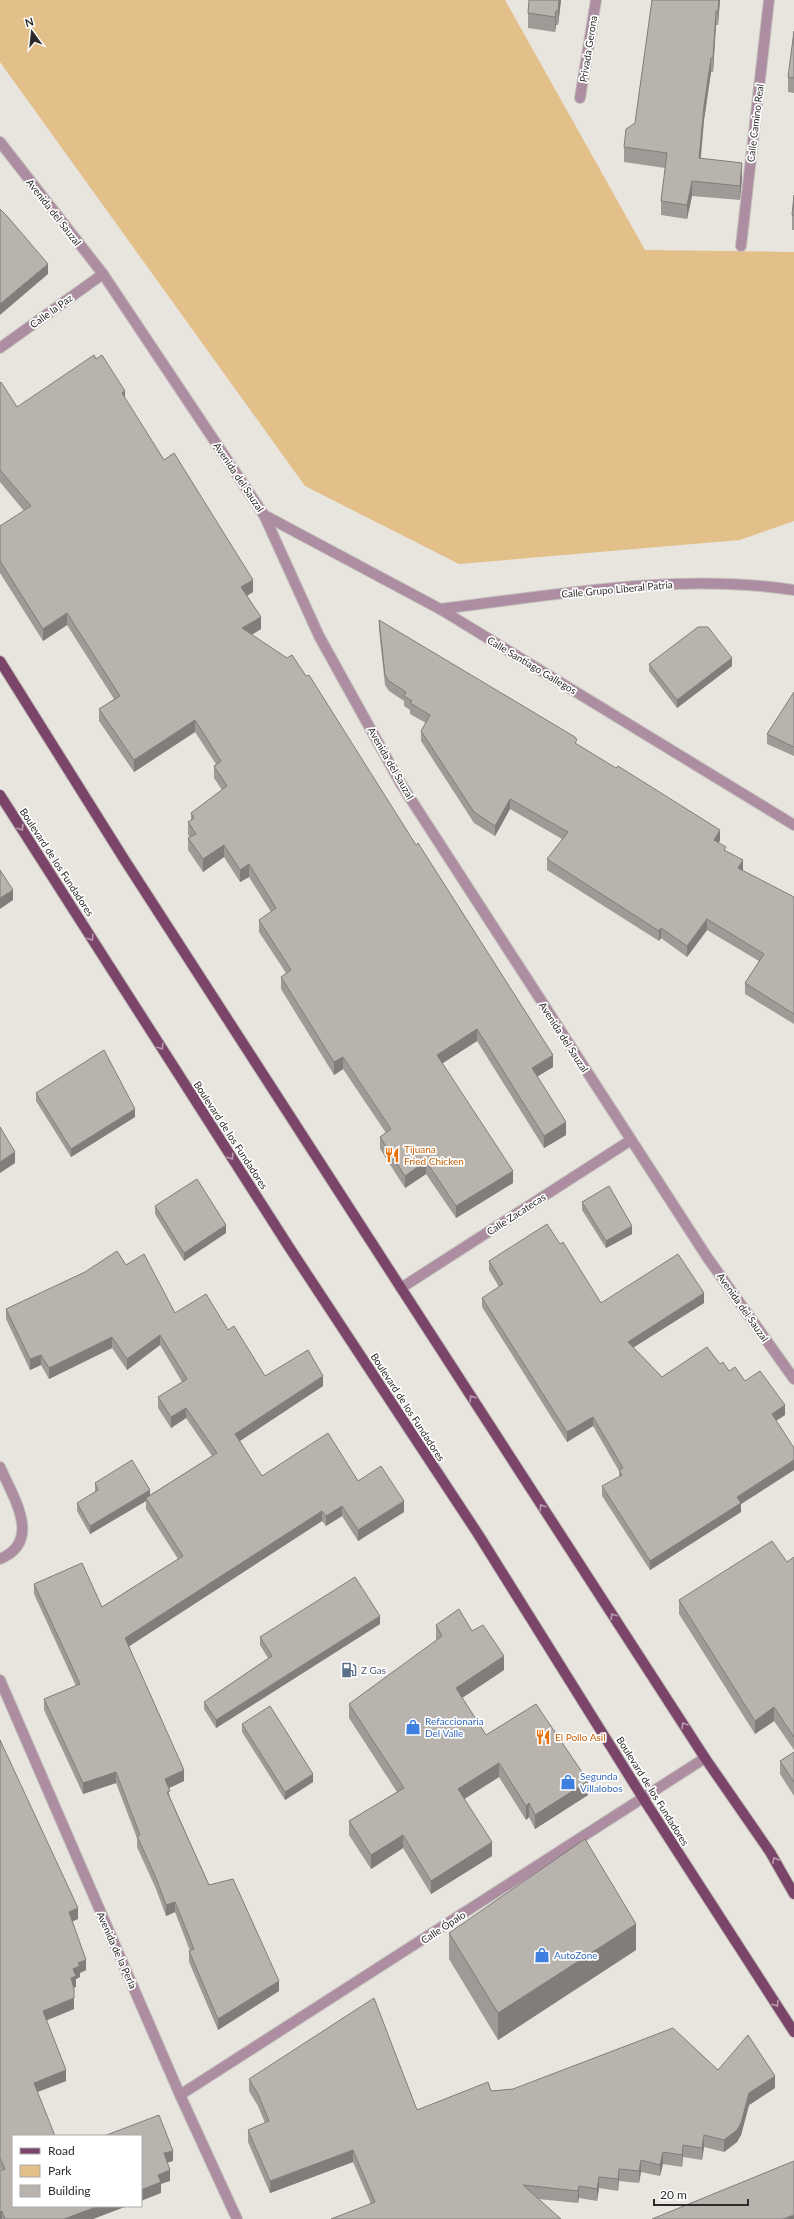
<svg xmlns="http://www.w3.org/2000/svg" width="794" height="2219" font-family="Lato,sans-serif">
	<rect width="100%" height="100%" fill="#e8e4de"/>
	<path fill="#e3bf8a" d="M0 0H505L645 250 794 252V521L740 540 459 564 305 486 0 62Z"/>
	<g fill="none" stroke-linecap="round" stroke-linejoin="round">
		<defs>
			<path id="minor" d="M580 98 596 0
				M741 246 769 0
				M0 348 103 274
				M264 515 319 636 401 784 707 1257 794 1379
				M440 609C557 595 676 572 794 590
				M401 1288 631 1140
				M0 1467C13 1497 43 1541 0 1559
				M0 1680 180 2095 237 2219
				M180 2095 705 1758"/>
			<path id="tertiary" d="M0 142 103 274 264 515 440 609 794 825"/>
			<path id="primary" d="M0 661 124 859 401 1288 705 1758 770 1852 794 1894
				M0 795 289 1247 478 1534 643 1798 794 2032"/>
		</defs>
		<use href="#minor" stroke="#c3bfba" stroke-width="12"/>
		<use href="#tertiary" stroke="#c3bfba" stroke-width="12"/>
		<use href="#primary" stroke="#c3bfba" stroke-width="12"/>
		<use href="#minor" stroke="#ad8da1" stroke-width="10"/>
		<use href="#tertiary" stroke="#ad8da1" stroke-width="10"/>
		<use href="#primary" stroke="#7a4568" stroke-width="10"/>
	</g>
	<path fill="#9f9a96" d="M561 0 558 25H556L555 32 528 28V13Z
		M652 0H720L718 25H716L713 72H711L704 120 701 158 742 178 740 200 692 196 687 219 661 215V201L665 168 624 162V147L635 123Z
		M794 31V93L788 92V77Z
		M794 195V230H792V215Z
		M0 383 17 407 125 399 164 460 253 592 247 596 261 629 252 635 553 1067 537 1076 566 1135 544 1148 477 1041 442 1063 513 1183 456 1218 426 1174 405 1188 380 1149V1137L386 1133 343 1069 334 1075 281 989V977L286 973 259 932V920L271 912 249 877 240 882 224 857 203 872 188 850V838H190L188 834V822L191 820V813L222 790 214 778V766L216 764 195 732 134 772 99 721V709L114 699 67 625 43 641 0 573V526L24 511 0 482Z
		M379 620 577 744 720 840 719 843 743 871 794 897V1024L745 994V983L759 961 707 930 687 957 661 938 659 941 547 870V859L562 839 510 809 495 836 474 823 421 741V731L426 723 410 714V710L404 706V701L389 691 385 685 379 630Z
		M649 664 732 666 677 708 649 671Z
		M794 692V756L767 744V734Z
		M36 1093 135 1117 71 1157 36 1101Z
		M582 1202 632 1234 606 1248 582 1210Z
		M155 1206 226 1233 184 1261 155 1214Z
		M560 1244 601 1303H704L633 1347 662 1377 720 1364 745 1381 785 1415 776 1421 794 1448V1470L741 1504V1512L650 1570 602 1496V1486L619 1477V1471L593 1426 567 1442 482 1307V1298L499 1287 489 1270V1261Z
		M126 1265 175 1313 228 1330 265 1376 323 1386 240 1441 262 1476 358 1481 404 1512 358 1541 342 1516 326 1526 322 1521 129 1646 184 1781 168 1788 170 1797 209 1885 279 1991 218 2030 189 1962V1951H190L175 1912 166 1916 156 1889 137 1847V1838L116 1783 83 1794 44 1710V1699L76 1686 34 1594V1584L102 1607 178 1559 146 1509V1501L90 1534 77 1511V1503L95 1492V1483L150 1495 212 1456 186 1418 171 1428 158 1408V1397L182 1382 160 1345 127 1370 112 1348 49 1379 41 1365 30 1370 6 1319V1309Z
		M794 1557V1750L774 1721 755 1734 679 1614V1600L787 1562Z
		M380 1624 216 1728 204 1709V1702L268 1658 260 1645V1637Z
		M436 1625 472 1631 504 1670 462 1698 486 1735 588 1795 535 1829 529 1817 526 1820 499 1777 464 1799 492 1856 431 1894 403 1848 371 1869 349 1835V1821L397 1792 349 1718V1704L437 1640 436 1639Z
		M242 1724 313 1782 285 1800 242 1732Z
		M0 1740 78 1919 72 1921 86 1970 80 1973V1977L76 1979V1987H74V2009L46 2020 66 2081 38 2092 13 2206H127L93 2219H0L1 2171 0 2168Z
		M794 1752V1796L780 1774V1761Z
		M449 1933 636 1950 498 2040 449 1959Z
		M718 2070 775 2088 749 2105 741 2135 737 2142 724 2152 704 2147 702 2160 683 2157 682 2167 663 2164 660 2176 641 2172 639 2183 619 2181 618 2191 599 2188 597 2201 579 2198 578 2203 538 2199 371 2204 353 2162 270 2193 248 2142V2130L265 2123 258 2106 249 2091V2079L417 2110 491 2091Z"/>
	<path fill="#827d7a" d="M559 0H561L558 25V11Z
		M719 0H720L718 25V11Z
		M556 11V25L555 32V17Z
		M716 11V25L713 72V58Z
		M711 58V72L704 120 699 172V158L704 106Z
		M742 163V178L740 200V186Z
		M692 181V196L687 219V205Z
		M48 264V274L0 315V304Z
		M125 391V403L122 393Z
		M253 580V592L241 599V587Z
		M67 613V625L43 641V629Z
		M261 617V629L242 640V628Z
		M732 658V666L677 708V700Z
		M195 720V732L134 772V760Z
		M510 799V809L495 836V826Z
		M720 830V840L714 850V840Z
		M224 845V857L203 872V859Z
		M743 860V871L738 868Z
		M249 864V877L240 882V870Z
		M13 890V900L0 909V898Z
		M707 919V930L687 957V946Z
		M661 928V938L659 941V931Z
		M477 1029V1041L437 1067V1055Z
		M553 1055V1067L532 1080V1068Z
		M343 1057V1069L334 1075V1062Z
		M135 1109V1117L71 1157V1149Z
		M566 1122V1135L544 1148V1136Z
		M15 1152V1163L0 1173V1162Z
		M426 1161V1174L405 1188V1176Z
		M513 1171V1183L456 1218V1206Z
		M226 1225V1233L184 1261V1253Z
		M632 1226V1234L606 1248V1241Z
		M704 1293V1303L628 1351V1342Z
		M160 1335V1345L127 1370V1359Z
		M112 1337V1348L49 1379V1368Z
		M41 1355V1365L30 1370V1359Z
		M323 1376V1386L235 1444V1434Z
		M785 1405V1415L772 1423V1414Z
		M186 1408V1418L171 1428V1417Z
		M593 1417V1426L567 1442V1432Z
		M794 1460V1470L741 1504V1512L650 1570V1561L737 1497Z
		M150 1490V1498H146V1501L90 1534V1526Z
		M404 1501V1512L358 1541V1530Z
		M342 1506V1516L326 1526V1516Z
		M322 1511V1521L125 1649V1638Z
		M380 1616V1624L216 1728V1720Z
		M504 1656V1670L456 1702V1688Z
		M774 1707V1721L755 1734V1721Z
		M499 1763V1777L458 1803V1789Z
		M184 1770V1781L165 1790V1779Z
		M116 1772V1783L83 1794V1783Z
		M313 1774V1782L285 1800V1792Z
		M588 1781V1795L535 1829V1815Z
		M529 1803V1817L526 1820V1806Z
		M403 1835V1848L371 1869V1855Z
		M492 1842V1856L431 1894V1881Z
		M175 1902V1912L166 1916V1905Z
		M78 1908V1919L69 1923V1912Z
		M636 1924V1950L498 2040V2013Z
		M86 1960V1970L80 1973V1977L76 1979V1987L71 1989V1978L73 1969 78 1963Z
		M279 1981V1991L218 2030V2019Z
		M74 1998V2009L43 2022V2011Z
		M66 2070V2081L34 2093V2083Z
		M775 2076V2088L749 2105 741 2135 737 2142 724 2152V2140L749 2093Z
		M704 2135V2147L702 2160V2148Z
		M683 2145V2157L682 2167V2155Z
		M353 2150V2162L270 2193V2181Z
		M173 2151V2161L164 2164V2153Z
		M663 2152V2164L660 2176V2165Z
		M641 2160V2172L639 2183V2171Z
		M619 2169V2181L618 2191V2179Z
		M170 2170V2181L161 2184V2193L141 2201V2190L158 2175Z
		M599 2177V2188L597 2201V2189Z
		M579 2186V2198L578 2203V2191Z
		M99 2206H127L93 2219H64Z
		M2 2211V2219H0V2212Z
		M794 2215V2219H783Z"/>
	<path fill="#b9b3ae" stroke="#827d7a" d="M529 0H559L558 11H556L555 17 528 13Z
		M652 0H719L718 11H716L713 58H711L704 106 699 158 742 163 740 186 692 181 687 205 661 201 667 153 624 147 626 129 635 123Z
		M794 31V78L788 77Z
		M794 195V215H792Z
		M0 209 7 216 48 264 0 304Z
		M94 355 96 359 102 355 125 391 122 393 164 460 174 453 253 580 241 587 261 617 242 628 287 658 292 655 306 676 309 675 416 845 418 843 553 1055 532 1068 566 1122 544 1136 477 1029 437 1055 513 1171 456 1206 426 1161 405 1176 380 1137 391 1129 343 1057 334 1062 281 977 291 970 259 920 276 908 249 864 240 870 224 845 203 859 188 838 196 834 188 822 194 818 191 813 227 786 214 766 221 761 195 720 134 760 99 709 120 696 67 613 43 629 0 561V526L31 506 0 470V383L1 382 17 407Z
		M379 620 575 737 577 740 575 743 616 768 618 766 720 830 714 840 726 847 724 850 743 860 738 868 794 897V1014L745 983 764 954 707 919 687 946 661 928 659 931 547 859 568 832 510 799 495 826 474 812 421 731 430 715 410 703 412 701 404 696 406 692 389 681 385 675Z
		M698 627H708L732 658 677 700 649 664Z
		M794 692V747L767 734Z
		M0 870 13 890 0 898Z
		M104 1050 135 1109 71 1149 36 1093Z
		M0 1127 15 1152 0 1162Z
		M197 1179 226 1225 184 1253 155 1206Z
		M609 1186 632 1226 606 1241 582 1202Z
		M547 1224 560 1244 563 1242 601 1303 678 1254 704 1293 628 1342 662 1377 707 1347 720 1364 723 1362 729 1371 735 1367 745 1381 760 1371 785 1405 772 1414 794 1448V1460L737 1497 741 1503 650 1561 602 1486 622 1475 619 1470 623 1468 593 1417 567 1432 482 1298 503 1284 489 1261Z
		M117 1251 126 1265 144 1254 175 1313 206 1294 228 1330 234 1326 265 1376 308 1350 323 1376 235 1434 262 1476 328 1433 358 1481 381 1466 404 1501 358 1530 342 1506 326 1516 322 1511 125 1638 184 1770 165 1779 170 1791 167 1792 209 1885 233 1879 279 1981 218 2019 189 1951 194 1949 175 1902 166 1905 156 1878 137 1836 140 1835 116 1772 83 1783 44 1699 80 1684 34 1584 82 1563 102 1607 183 1556 146 1498 217 1453 186 1408 171 1417 158 1397 187 1379 160 1335 127 1359 112 1337 49 1368 41 1355 30 1359 6 1309 85 1272Z
		M132 1460 150 1490 90 1526 77 1503 98 1490 95 1483Z
		M772 1541 787 1562 794 1557V1737L774 1707 755 1721 679 1600Z
		M355 1577 380 1616 216 1720 204 1702 272 1656 260 1637Z
		M459 1609 472 1631 483 1625 504 1656 456 1688 486 1735 536 1704 588 1781 535 1815 529 1803 526 1806 499 1763 458 1789 492 1842 431 1881 403 1835 371 1855 349 1821 404 1788 349 1704 442 1636 436 1625Z
		M270 1706 313 1774 285 1792 242 1724Z
		M0 1740 78 1908 69 1912 86 1960 78 1963 80 1966 73 1969 76 1976 71 1978 74 1989V1998L43 2011 66 2070 34 2083 55 2136H13V2206H99L64 2219H5L2 2211 0 2212V2171L5 2169 0 2158Z
		M794 1752V1782L780 1761Z
		M585 1839 636 1924 498 2013 449 1933Z
		M374 1998 417 2110 488 2082 491 2091 513 2089 673 2028 718 2070 748 2035 775 2076 749 2093 741 2123 737 2130 724 2140 704 2135 702 2148 683 2145 682 2155 663 2152 660 2165 641 2160 639 2171 619 2169 618 2179 599 2177 597 2189 579 2186 578 2191 523 2185 561 2219H331L375 2202 353 2150 270 2181 248 2130 269 2121 258 2094 249 2079Z
		M159 2115 173 2151 164 2153 170 2170 158 2175 161 2182 141 2190V2136H104Z
		M794 2161V2215L783 2219H652Z"/>
	<defs><path id="oneway-chevron" d="M-2-3.5L2.5 0L-2 3.5" fill="none" stroke-width="1.6" stroke-linecap="round" stroke-linejoin="round"/></defs>
	<g stroke="#b699ac">
		<use href="#oneway-chevron" transform="translate(21 828) rotate(57)"/>
		<use href="#oneway-chevron" transform="translate(91 938) rotate(57)"/>
		<use href="#oneway-chevron" transform="translate(161 1047) rotate(57)"/>
		<use href="#oneway-chevron" transform="translate(231 1157) rotate(57)"/>
		<use href="#oneway-chevron" transform="translate(472 1398) rotate(-123)"/>
		<use href="#oneway-chevron" transform="translate(542 1507) rotate(-123)"/>
		<use href="#oneway-chevron" transform="translate(613 1616) rotate(-123)"/>
		<use href="#oneway-chevron" transform="translate(684 1725) rotate(-123)"/>
		<use href="#oneway-chevron" transform="translate(775 1860) rotate(-119)"/>
		<use href="#oneway-chevron" transform="translate(776 2004) rotate(57)"/>
	</g>
	<defs>
		<symbol id="restaurant-bare" viewBox="-9 -9 18 18"><path d="M-5-6h1v4h1v-4h1v4h1v-4h1v5L-1.5 .5V6h-2V.5L-5-1ZM5-6V6H3V1.5H1.5Q1.5-4 5-6Z" fill="#e8710a" stroke="#fff" stroke-width="2.5" paint-order="stroke"/></symbol>
		<symbol id="fuel-bare" viewBox="-9 -9 18 18"><path d="M-5.5-6h7V0h2V4h1.3V-2.5L3-4.5l.8-.8L6-3V5H2.5V1h-1V6h-7ZM-4.2-4.7v3.2H.2V-4.7Z" fill="#5c6f8a" stroke="#fff" stroke-width="2.5" paint-order="stroke"/></symbol>
		<symbol id="shop-bare" viewBox="-9 -9 18 18"><path d="M-5-2.5h2.3a2.7 3.5 0 0 1 5.4 0H5L5.5 6h-11ZM-1.5-2.5h3a1.5 2.3 0 0 0-3 0Z" fill="#3f7fe0" stroke="#fff" stroke-width="2.5" paint-order="stroke"/></symbol>
	</defs>
	<g fill-rule="evenodd">
		<use href="#restaurant-bare" x="381" y="1144" width="22" height="22"/>
		<use href="#fuel-bare" x="338" y="1659" width="22" height="22"/>
		<use href="#shop-bare" x="402" y="1716" width="22" height="22"/>
		<use href="#restaurant-bare" x="532" y="1726" width="22" height="22"/>
		<use href="#shop-bare" x="557" y="1771" width="22" height="22"/>
		<use href="#shop-bare" x="531" y="1944" width="22" height="22"/>
	</g>
	<g text-anchor="middle" dominant-baseline="central" stroke-width="3.5" stroke-linejoin="round" paint-order="stroke">
		<g font-size="10" fill="#2d2b29" stroke="#fff">
			<text transform="translate(588 49) rotate(-81)">Privada Gerona</text>
			<text transform="translate(755 123) rotate(-83)">Calle Camino Real</text>
			<text transform="translate(54 212) rotate(52)">Avenida del Sauzal</text>
			<text transform="translate(51 311) rotate(-36)">Calle la Paz</text>
			<text transform="translate(239 477) rotate(56)">Avenida del Sauzal</text>
			<text transform="translate(617 589) rotate(-5)">Calle Grupo Liberal Patria</text>
			<text transform="translate(532 665) rotate(31)">Calle Santiago Gallegos</text>
			<text transform="translate(391 763) rotate(60)">Avenida del Sauzal</text>
			<text transform="translate(57 862) rotate(57)">Boulevard de los Fundadores</text>
			<text transform="translate(564 1037) rotate(57)">Avenida del Sauzal</text>
			<text transform="translate(231 1135) rotate(57)">Boulevard de los Fundadores</text>
			<text transform="translate(516 1214) rotate(-33)">Calle Zacatecas</text>
			<text transform="translate(743 1307) rotate(55)">Avenida del Sauzal</text>
			<text transform="translate(408 1407) rotate(57)">Boulevard de los Fundadores</text>
			<text transform="translate(653 1791) rotate(58)">Boulevard de los Fundadores</text>
			<text transform="translate(443 1927) rotate(-33)">Calle Ópalo</text>
			<text transform="translate(117 1950) rotate(66)">Avenida de la Perla</text>
		</g>
		<g font-size="10" fill="#c56008" stroke="#fff" text-anchor="start">
			<text x="404" y="1149">Tijuana<tspan x="404" dy="12">Fried Chicken</tspan></text>
			<text x="555" y="1737">El Pollo Asil</text>
		</g>
		<g font-size="10" fill="#4e5e75" stroke="#fff" text-anchor="start">
			<text x="361" y="1670">Z Gas</text>
		</g>
		<g font-size="10" fill="#366cbe" stroke="#fff" text-anchor="start">
			<text x="425" y="1721">Refaccionaria<tspan x="425" dy="12">Del Valle</tspan></text>
			<text x="580" y="1776">Segunda<tspan x="580" dy="12">Villalobos</tspan></text>
			<text x="554" y="1955">AutoZone</text>
		</g>
	</g>
	<rect x="12" y="2135" width="130" height="72" fill="#ffffff" stroke="#abaaa9"/>
	<rect x="20" y="2148" width="20" height="6" fill="#7a4568" stroke="#abaaa9"/>
	<text x="48" y="2155" font-size="12" fill="#2d2b29">Road</text>
	<rect x="20" y="2165" width="20" height="12" fill="#e3bf8a" stroke="#abaaa9"/>
	<text x="48" y="2175" font-size="12" fill="#2d2b29">Park</text>
	<rect x="20" y="2185" width="20" height="12" fill="#b9b3ae" stroke="#abaaa9"/>
	<text x="48" y="2195" font-size="12" fill="#2d2b29">Building</text>
	<g transform="translate(32 32) rotate(345)" stroke="#ffffff" stroke-width="3" paint-order="stroke">
	<path d="M0-3L7 15L0 10L-7 15Z" fill="#2d2b29"/>
	<text y="-6" font-size="11" font-weight="bold" text-anchor="middle" fill="#2d2b29">N</text>
	</g>
	<path d="M654 2199v6h94v-6" fill="none" stroke="#2d2b29" stroke-width="2"/>
	<text x="660" y="2199" font-size="12" fill="#2d2b29" stroke="#ffffff" stroke-width="3" paint-order="stroke">20 m</text>
</svg>
